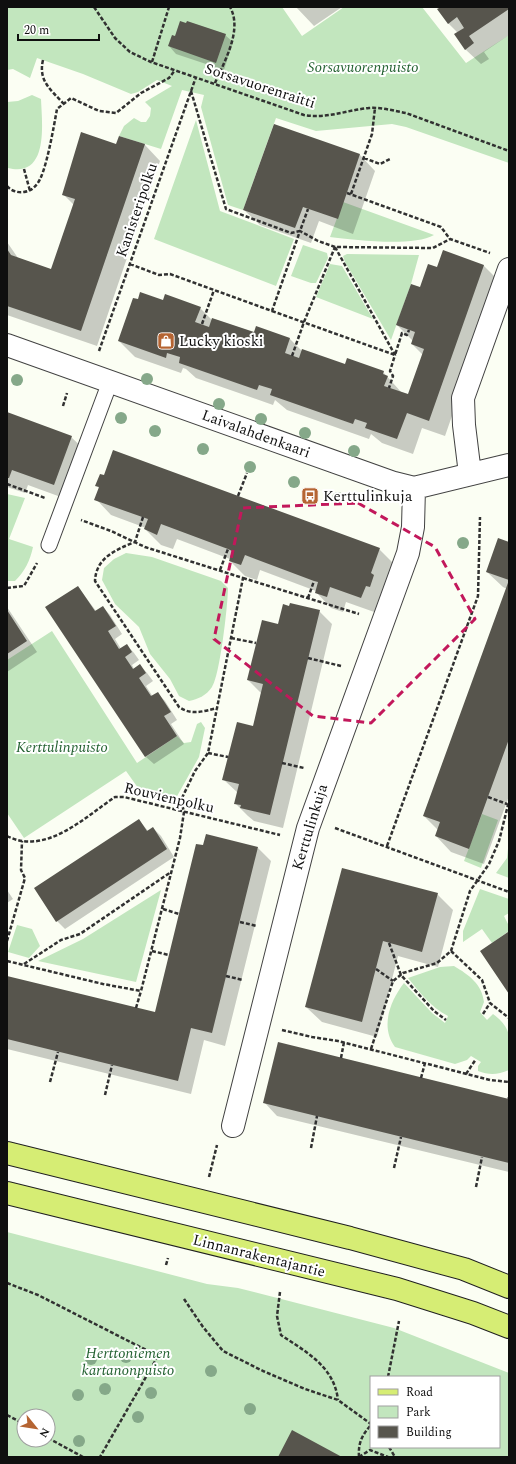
<svg xmlns="http://www.w3.org/2000/svg" width="516" height="1464" font-family="Spectral,serif">
	<rect width="100%" height="100%" fill="#fbfef3"/>
	<path fill="#c2e6be" fill-rule="evenodd" d="M7 7H282L302 36 344 7H422L466 63 509 35V163L406 127 392 124 316 131 276 118 243 210 228 205 201 107 204 95 182 90 161 149 119 136 124 126 134 118 141 122H146L150 116 151 108 145 102 172 86 157 80 138 92 131 94 83 74 37 58 30 78 13 69 7 70Z
		M32 95 41 99C42 124 49 178 8 168L7 102 18 101Z
		M196 120 220 211 294 239 276 286 154 239Z
		M343 202 434 235C413 247 355 240 330 237Z
		M303 245 327 253 328 258 316 283H311L291 276Z
		M347 254 419 255 411 284 391 340 345 262 343 256Z
		M330 264 342 266 373 319 316 297Z
		M7 494 25 498 9 539 33 547C30 561 25 571 15 581H7Z
		M126 553 152 557 221 581 228 588C228 604 220 676 212 687 206 696 198 699 189 701L179 696 170 679 150 654 139 627 115 604 102 580 104 568 114 559Z
		M52 631 137 763 177 736 184 743 191 742 197 724 201 722 205 728 199 757 176 798 166 801 141 792 126 771 24 838 7 813V660Z
		M482 814 498 820 481 868 464 861Z
		M509 839V878L496 873 507 858Z
		M480 889 509 899V913L504 916 509 926V931L492 943 482 929 463 942V931Z
		M161 890 136 982 38 961 83 939Z
		M17 925 32 929 40 946 29 958 8 952Z
		M454 966C469 975 482 984 484 1002L480 1012 487 1020 493 1014C516 1031 509 1044 509 1070 497 1075 489 1075 478 1071V1066L481 1062 471 1056 467 1060 455 1064 395 1047C380 1027 390 1001 404 983L432 1013 445 1023 448 1016C431 1007 420 993 408 978L440 967Z
		M7 1232 207 1284 238 1288 394 1328 509 1373V1457H7ZM371 1377H499V1447H371ZM24 1416H48V1440H24Z"/>
	<path fill="#0003" d="M296 7H342L314 26Z
		M443 7H509V35L484 52 489 59 481 64 465 49 458 33 448 23Z
		M225 35 233 42 224 70 176 54 169 46Z
		M274 125 360 155 375 171 353 234 319 221 311 243 260 225 244 210Z
		M120 137 145 145 160 161 97 346 7 315V242L18 258 52 270 74 205 63 194 117 146Z
		M483 265 499 281 445 436 422 428 413 454 382 443 371 434 369 439 287 410 275 400 273 405 196 378 186 369 183 368 181 373 135 357 119 341 164 301 200 308 212 320 254 333 257 328 290 339 303 352 346 366 383 372 402 393 408 396 423 355 412 344 413 341 397 325 420 289 437 268Z
		M7 413 71 437 87 452 69 500 28 485 25 493 7 487Z
		M96 485 379 549 395 565 377 613 346 602 343 612 331 608 316 592V591L260 570 257 580 245 576 230 561V559L177 539 173 549 161 545 145 529 146 528 111 515 96 499 100 489Z
		M509 543V796L484 864 451 852 436 836 438 830 424 816 507 589 503 587 487 572Z
		M78 587 96 611 103 607 110 615 122 634 115 639 121 649 127 645 134 653 139 660 132 665 134 669 140 665 147 673 153 681 146 686 153 697 157 693 165 701 177 720 171 724 184 744 154 764 146 757 47 608Z
		M7 607 37 652 7 672Z
		M319 611 332 624 283 828 254 821 248 816 235 803 238 793 224 780 254 727 261 693 248 680 279 625Z
		M139 820 148 831 153 828 161 836 174 857 65 929 57 921 35 888Z
		M258 848 271 861 225 1046 204 1040 191 1094 7 1049V977L156 1013Z
		M7 890 13 899 7 903Z
		M437 894 453 910 438 967 398 956 377 1037 322 1022 306 1007Z
		M509 1100V1172L277 1116 264 1102Z"/>
	<path fill="#57554d" d="M441 7H509V9L469 36 474 43 465 50 454 34 464 28 457 17 448 24 437 9Z
		M180 21 186 23 187 21 226 34 216 63 168 46 172 35 175 36Z
		M274 124 360 154 338 219 303 207 295 228 243 210Z
		M81 132 116 144 119 136 145 144 81 331 7 306V249L11 255 51 269 75 199 62 195Z
		M443 250 484 265 429 421 407 413 397 439 365 428 367 423 355 419 353 424 270 395 272 389 259 385 257 390 179 363 180 357 167 353 166 358 118 341 133 298 138 299 140 292 163 300 165 294 201 307 195 322 209 327 212 318 254 332 256 326 290 338 285 353 299 358 302 349 345 364 347 358 384 371 383 374 388 376 384 386 408 394 424 349 411 344 415 332 396 325 411 284 420 287 428 264 437 267Z
		M7 412 72 436 54 485 12 470 9 478H7Z
		M113 450 380 548 371 573 374 575 370 587 366 586 361 598 330 587 327 597 315 593 318 582 314 581 245 555 241 565 229 561 232 551 228 549 161 524 157 535 144 529 148 519 94 500 99 487 95 486 100 474 104 475Z
		M498 538 509 542V580L486 572Z
		M509 580V739L469 849 435 836 440 822 423 816Z
		M78 586 95 611 103 606 116 626 108 631 119 649 127 644 132 652 125 657 133 669 140 664 146 673 139 678 151 696 158 692 171 712 164 716 177 736 145 757 45 607Z
		M290 603 320 610 270 815 240 808 241 805 234 804 239 784 222 780 237 722 253 726 263 684 247 680 262 620 278 624 283 604 289 606Z
		M7 610 27 641 7 654Z
		M139 819 147 831 153 827 167 849 56 922 34 888Z
		M206 834 258 847 212 1033 191 1028 178 1081 7 1039V976L155 1012 196 844 203 845Z
		M342 868 438 893 422 952 383 941 362 1022 305 1007Z
		M508 932 509 934V994L480 951Z
		M278 1042 509 1099V1163L263 1103Z
		M292 1430 342 1457H278Z"/>
	<g fill="none" stroke-linecap="round" stroke-linejoin="round">
		<defs>
			<path id="lane" d="M49 545 110 382"/>
			<path id="street" d="M7 345 394 483 414 488 509 465
				M470 474 464 425 463 398 509 269
				M233 1126 308 828 408 553 413 527 414 488"/>
			<path id="primary" d="M7 1153 350 1238 464 1269 509 1287
				M7 1193 397 1289 473 1313 509 1327"/>
		</defs>
		<use href="#lane" stroke="#424242" stroke-width="17"/>
		<use href="#street" stroke="#424242" stroke-width="24"/>
		<use href="#primary" stroke="#202020" stroke-width="24"/>
		<path stroke="#313131" stroke-width="2.5" stroke-dasharray="4 2" stroke-linecap="butt" d="M94 7 115 38 130 52 151 62 304 115C327 119 347 110 369 108 382 107 394 111 406 113L509 151
			M43 60C38 81 51 90 64 104
			M152 62 169 7
			M215 83C224 62 243 30 230 7
			M191 91 226 209 291 233 300 231 308 209
			M364 158 380 164 390 159
			M24 169 30 191
			M7 186C11 191 18 193 24 192 30 191 33 189 37 184 46 174 54 125 57 109L71 98 99 111 116 113 141 93 169 78 175 70
			M347 193 441 227 450 239 490 253
			M351 194 372 134 375 108
			M335 247 395 355 390 371 393 376 389 388
			M130 264 159 275 170 274 272 311 300 231 318 241 335 247 433 248 450 239
			M272 311 395 355 402 333 407 335 409 330
			M202 324 214 290
			M99 351 196 77
			M292 356 304 322 335 247
			M63 406 67 393
			M7 484 45 498
			M238 496 247 473
			M143 517 135 542C115 550 96 558 95 581L179 707C192 716 203 711 218 708
			M220 570 228 549
			M243 578 359 614
			M7 588 24 586 37 563
			M308 598 314 581
			M231 638 256 643
			M308 658 341 666
			M208 753 228 757
			M282 763 304 768
			M488 797 507 804
			M335 828 509 892
			M7 836C46 856 85 817 115 797H124L280 835
			M387 846 478 596 480 517
			M163 909 179 914
			M240 922 257 926
			M7 941 25 878 21 870 22 841
			M389 943 401 975 434 1011 446 1020
			M152 951 169 955
			M451 951 482 980 490 1003 509 1018
			M7 961 103 984 141 991 180 838 184 812 181 800 195 771 208 753 243 578 145 547 111 531 81 520
			M24 964 61 940 80 934 171 872
			M376 969 393 981
			M226 976 243 980
			M136 1008 141 991
			M483 1014 490 1003
			M282 1030 312 1037 338 1041 490 1080 509 1082
			M371 1049 393 981 403 973 437 963 451 951 470 891 489 864 499 841 509 801
			M341 1058 344 1042
			M466 1074 476 1059
			M421 1078 425 1063
			M50 1082 58 1052
			M105 1095 112 1065
			M508 1099 509 1098
			M311 1148 317 1116
			M394 1168 401 1137
			M209 1177 217 1145
			M476 1187 482 1157
			M166 1265 168 1258
			M7 1283 38 1295 158 1356 100 1457
			M280 1292 277 1316 281 1335C306 1352 334 1366 338 1400
			M184 1299 203 1327 223 1351 263 1371 305 1389 338 1400 371 1424
			M388 1377 399 1321
			M7 1415 24 1424
			M48 1438 83 1457
			M389 1447 395 1457
			M359 1457C358 1443 362 1435 371 1425
			M359 1457 370 1450 388 1457"/>
		<use href="#lane" stroke="#fff" stroke-width="15"/>
		<use href="#street" stroke="#fff" stroke-width="22"/>
		<use href="#primary" stroke="#d6ed74" stroke-width="22"/>
	</g>
	<g fill="#85a889">
		<circle cx="147" cy="379" r="6"/>
		<circle cx="17" cy="380" r="6"/>
		<circle cx="219" cy="404" r="6"/>
		<circle cx="121" cy="418" r="6"/>
		<circle cx="261" cy="419" r="6"/>
		<circle cx="155" cy="431" r="6"/>
		<circle cx="305" cy="433" r="6"/>
		<circle cx="203" cy="449" r="6"/>
		<circle cx="354" cy="451" r="6"/>
		<circle cx="250" cy="467" r="6"/>
		<circle cx="294" cy="482" r="6"/>
		<circle cx="338" cy="498" r="6"/>
		<circle cx="463" cy="543" r="6"/>
		<circle cx="126" cy="1357" r="6"/>
		<circle cx="91" cy="1359" r="6"/>
		<circle cx="211" cy="1371" r="6"/>
		<circle cx="105" cy="1389" r="6"/>
		<circle cx="151" cy="1393" r="6"/>
		<circle cx="78" cy="1395" r="6"/>
		<circle cx="250" cy="1409" r="6"/>
		<circle cx="138" cy="1417" r="6"/>
		<circle cx="79" cy="1441" r="6"/>
	</g>
	<path fill="none" stroke="#c2185b" stroke-width="3" stroke-dasharray="8 5" stroke-linejoin="round" d="M358 503 435 547 475 619 371 723 313 716 214 639 242 508Z"/>
	<defs>
		<symbol id="shop-square" viewBox="-11 -11 22 22"><rect x="-9" y="-9" width="18" height="18" rx="4" fill="#b56432" stroke="#fff"/><path d="M-5-2.5h2.3a2.7 3.5 0 0 1 5.4 0H5L5.5 6h-11ZM-1.5-2.5h3a1.5 2.3 0 0 0-3 0Z" fill="#fff"/></symbol>
		<symbol id="bus-square" viewBox="-11 -11 22 22"><rect x="-9" y="-9" width="18" height="18" rx="4" fill="#b56432" stroke="#fff"/><path d="M-5-6H5V4H4V6H2V4H-2V6H-4V4H-5ZM-3.5-4V0h7V-4ZM-3.5 1.2v1.5H-2V1.2ZM2 1.2v1.5H3.5V1.2Z" fill="#fff"/></symbol>
	</defs>
	<g fill-rule="evenodd">
		<use href="#shop-square" x="156" y="331" width="20" height="20"/>
		<use href="#bus-square" x="300" y="486" width="20" height="20"/>
	</g>
	<g text-anchor="middle" dominant-baseline="central" stroke-width="4" stroke-linejoin="round" paint-order="stroke">
		<g font-size="15" font-style="italic" fill="#246232" stroke="#fff">
			<text x="363" y="67">Sorsavuorenpuisto</text>
			<text x="62" y="747">Kerttulinpuisto</text>
			<text x="128" y="1353">Herttoniemen<tspan x="128" dy="17">kartanonpuisto</tspan></text>
		</g>
		<g font-size="15" fill="#0f0f0f" stroke="#fff">
			<text transform="translate(260 86) rotate(18)">Sorsavuorenraitti</text>
			<text transform="translate(137 210) rotate(-71)">Kanisteripolku</text>
			<text transform="translate(256 434) rotate(20)">Laivalahdenkaari</text>
			<text transform="translate(169 798) rotate(13)">Rouvienpolku</text>
			<text transform="translate(310 827) rotate(-73)">Kerttulinkuja</text>
			<text transform="translate(259 1256) rotate(14)">Linnanrakentajantie</text>
		</g>
		<g font-size="15" fill="#0f0f0f" stroke="#fff" text-anchor="start">
			<text x="179" y="341">Lucky kioski</text>
			<text x="323" y="496">Kerttulinkuja</text>
		</g>
	</g>
	<rect width="516" height="1464" fill="none" stroke="#0f0f0f" stroke-width="16"/>
	<rect x="370" y="1376" width="130" height="72" fill="#ffffff" stroke="#9f9f9f"/>
	<rect x="378" y="1389" width="20" height="6" fill="#d6ed74" stroke="#9f9f9f"/>
	<text x="406" y="1396" font-size="12" fill="#0f0f0f">Road</text>
	<rect x="378" y="1406" width="20" height="12" fill="#c2e6be" stroke="#9f9f9f"/>
	<text x="406" y="1416" font-size="12" fill="#0f0f0f">Park</text>
	<rect x="378" y="1426" width="20" height="12" fill="#57554d" stroke="#9f9f9f"/>
	<text x="406" y="1436" font-size="12" fill="#0f0f0f">Building</text>
	<g transform="translate(36 1428) rotate(120)"><circle r="19" fill="#ffffff" stroke="#9f9f9f"/>
	<path d="M0-3L7 15L0 10L-7 15Z" fill="#b56432"/>
	<text y="-6" font-size="11" font-weight="bold" text-anchor="middle" fill="#0f0f0f">N</text>
	</g>
	<path d="M18 34v6h81v-6" fill="none" stroke="#0f0f0f" stroke-width="2"/>
	<text x="24" y="34" font-size="12" fill="#0f0f0f" stroke="#ffffff" stroke-width="3" paint-order="stroke">20 m</text>
</svg>
